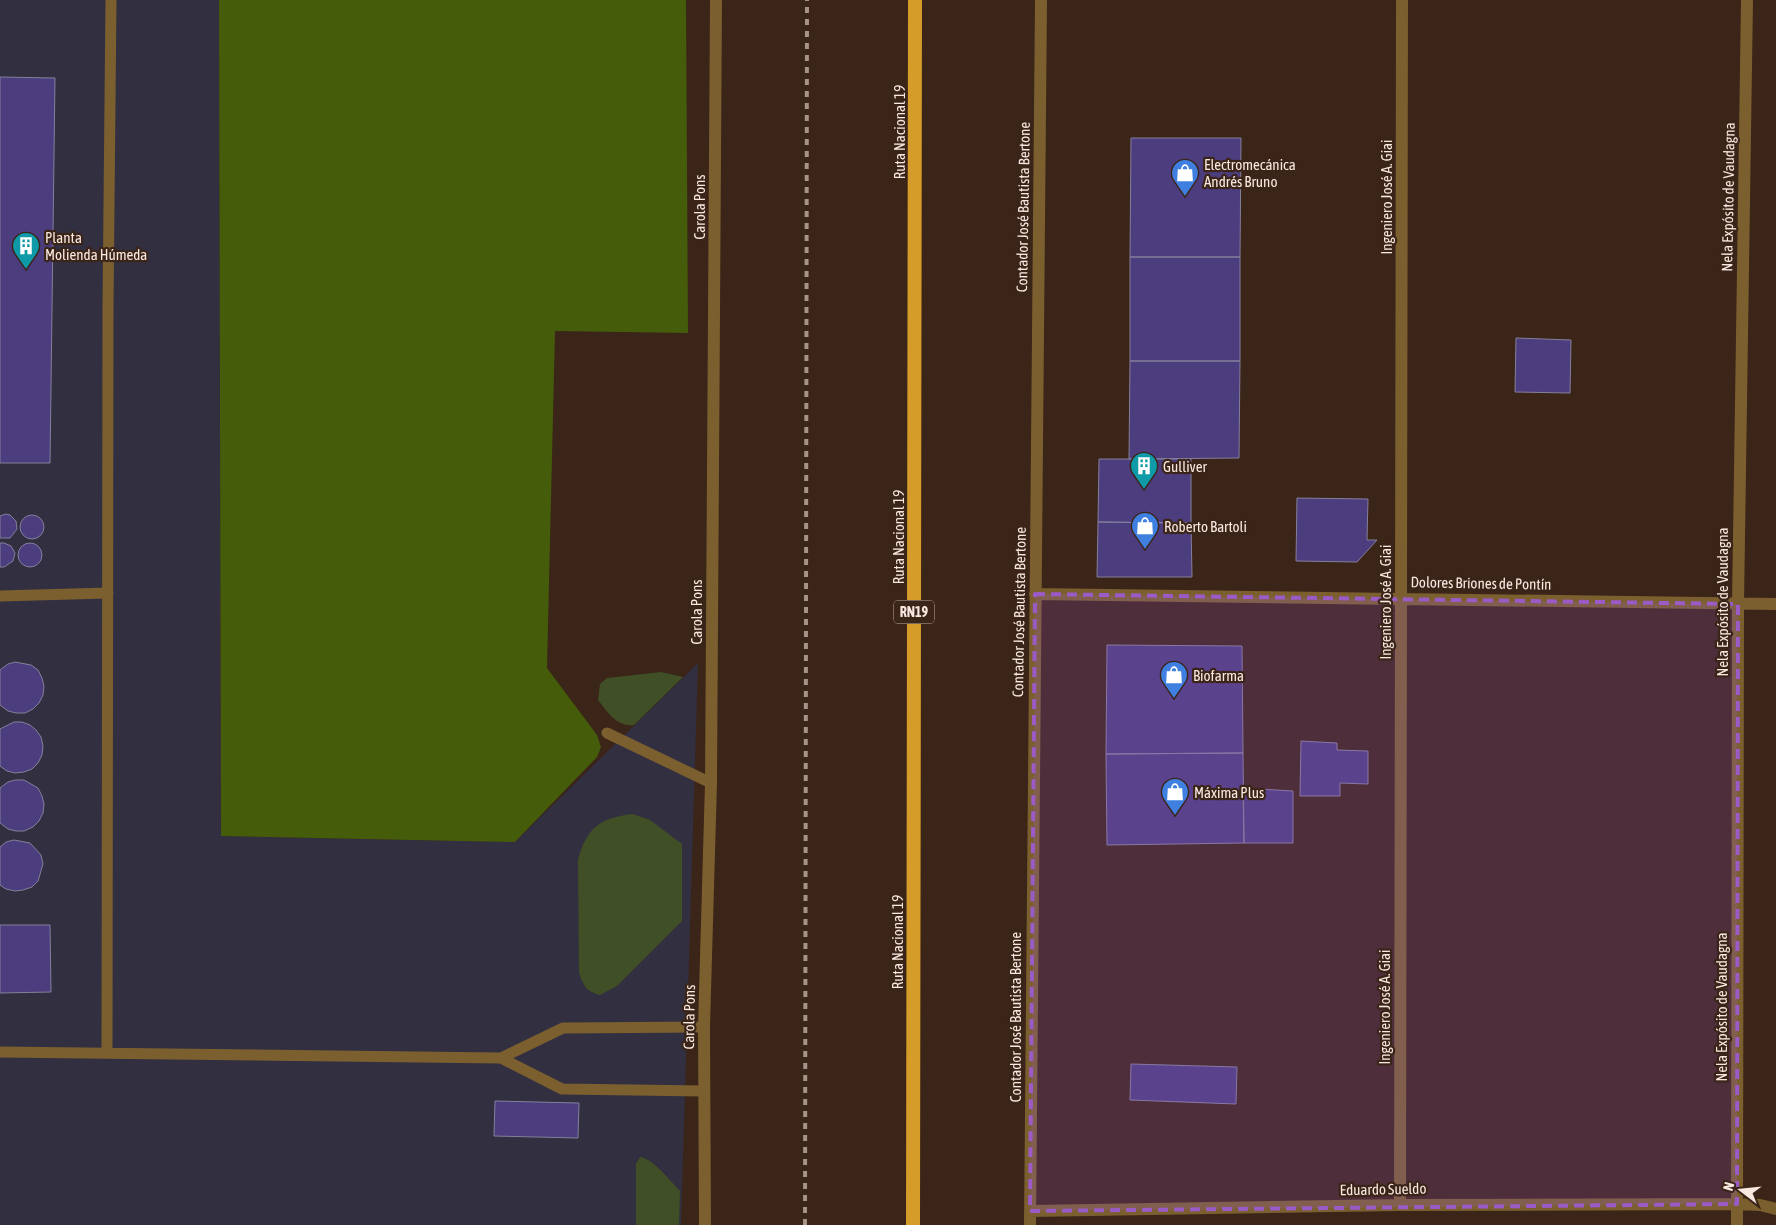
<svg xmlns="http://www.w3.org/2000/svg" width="1776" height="1225" font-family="'Asap Condensed',sans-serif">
	<rect width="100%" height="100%" fill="#3b2418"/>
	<path fill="#322f40" d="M0 0H219L221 836 515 842 698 663 681 1225H0Z"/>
	<path fill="#404f25" d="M661 672 683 677 634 725C617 727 608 713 598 700L600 684 607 678Z
		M633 814 650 820 682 844V921L617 986 600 995C587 992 583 985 579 973L578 860C587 827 600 818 633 814Z
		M640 1157C654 1159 670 1181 680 1191L679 1225H636V1164Z"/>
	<path fill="#455c0a" d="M219 0H686L688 333 555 331 547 668 597 735 601 747 597 757 515 842 221 836Z"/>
	<path fill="#4c3d7e" stroke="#84809b" d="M0 77 55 78 50 463H0Z
		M1131 138H1241L1240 257H1130Z
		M1130 257H1240V361H1130Z
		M1516 338 1571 340 1570 393 1515 392Z
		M1130 361H1240L1239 458 1129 459Z
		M1099 459H1191V523L1098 522Z
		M1297 498 1368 499 1367 540H1377L1357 562 1296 561Z
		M6 514 10 515 16 521 17 529 10 538H0V516Z
		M20 527a12 12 0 1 1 24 0a12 12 0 1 1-24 0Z
		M1098 522 1191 523 1192 577H1097Z
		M18 555a12 12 0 1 1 24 0a12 12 0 1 1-24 0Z
		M0 543H4L11 546 15 553 13 561 4 567H0Z
		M1107 645 1242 646 1243 753 1106 754Z
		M15 662 31 665 38 670 42 678 44 686 43 695 39 703 33 709 25 713H16L8 711 0 705V670L8 664Z
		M14 722H22L30 725 36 730 41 737 43 746 42 755 38 763 32 769 24 772 15 773 7 771 0 766V729Z
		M1301 741 1337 743V750L1368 751V784L1340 783V796H1300Z
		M1243 753 1244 843 1107 845 1106 754Z
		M15 780H24L38 788 42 796 44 804 43 813 39 821 33 827 24 831H16L8 829 0 823V788L8 782Z
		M1243 788 1293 791V843H1244Z
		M14 840 30 843 41 855 43 864 38 881 32 887 23 890 15 891 6 889 0 885V847L6 842Z
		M0 925H50L51 992 0 993Z
		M1131 1064 1237 1067 1236 1104 1130 1100Z
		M495 1101 579 1103 578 1138 494 1136Z"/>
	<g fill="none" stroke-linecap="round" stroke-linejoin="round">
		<path stroke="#7b5f2f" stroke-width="11" d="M0 596 108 593
			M607 733 711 783
			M0 1052 501 1058 563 1028 704 1027
			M107 1053 108 308 111 0
			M501 1058 562 1089 704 1091"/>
		<path stroke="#7b5f2f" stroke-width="12" d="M1035 594 1776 604
			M1400 1205 1402 0
			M1030 1211 1400 1205 1737 1204 1760 1205 1776 1209
			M705 1225 704 1027 711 783 716 0
			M1030 1225 1041 0
			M1737 1225 1738 604 1747 0"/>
		<path stroke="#d59c2a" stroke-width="14" d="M913 1225 915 0"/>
		<path stroke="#a69389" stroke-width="4" stroke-dasharray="6 6" stroke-linecap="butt" d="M805 1225 807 0"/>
	</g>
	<path fill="#9a5bc7" fill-opacity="0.2" stroke="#9a5bc7" stroke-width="4" stroke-dasharray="10 6" stroke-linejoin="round" d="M1035 594 1738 604 1737 1204 1030 1211Z"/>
	<defs>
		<symbol id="shop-pin" viewBox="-11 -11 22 30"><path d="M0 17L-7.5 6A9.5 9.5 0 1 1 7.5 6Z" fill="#3f7fe0" stroke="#3b2418"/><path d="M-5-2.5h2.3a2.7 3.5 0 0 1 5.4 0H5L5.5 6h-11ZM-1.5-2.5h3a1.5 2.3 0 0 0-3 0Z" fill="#fff"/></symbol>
		<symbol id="building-pin" viewBox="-11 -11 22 30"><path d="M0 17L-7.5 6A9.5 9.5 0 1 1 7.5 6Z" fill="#0f9aa8" stroke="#3b2418"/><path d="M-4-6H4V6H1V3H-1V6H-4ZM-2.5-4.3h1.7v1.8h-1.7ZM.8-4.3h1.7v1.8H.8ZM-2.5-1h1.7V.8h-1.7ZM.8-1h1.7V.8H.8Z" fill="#fff"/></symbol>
	</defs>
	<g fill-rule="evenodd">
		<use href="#shop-pin" x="1169" y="157" width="32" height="43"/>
		<use href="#building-pin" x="10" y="230" width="32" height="43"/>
		<use href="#building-pin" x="1128" y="450" width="32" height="43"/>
		<use href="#shop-pin" x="1129" y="510" width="32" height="43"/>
		<use href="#shop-pin" x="1158" y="659" width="32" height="43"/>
		<use href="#shop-pin" x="1159" y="776" width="32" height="43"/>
	</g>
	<g text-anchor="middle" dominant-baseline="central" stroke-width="4.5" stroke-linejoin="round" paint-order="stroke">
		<rect fill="#3b2418" stroke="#bfada4" stroke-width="1" x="894" y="600.5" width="40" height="23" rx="4"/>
		<g font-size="14" font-weight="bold" fill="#f8e8e0">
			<text x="914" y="612">RN19</text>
		</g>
		<g font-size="15" fill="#f8e8e0" stroke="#3b2418">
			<text transform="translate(899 132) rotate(-90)">Ruta Nacional 19</text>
			<text transform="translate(1386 197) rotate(-90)">Ingeniero José A. Giai</text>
			<text transform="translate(1728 197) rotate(-89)">Nela Expósito de Vaudagna</text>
			<text transform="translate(699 207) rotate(-90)">Carola Pons</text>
			<text transform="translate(1023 207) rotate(-89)">Contador José Bautista Bertone</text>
			<text transform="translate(898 537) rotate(-90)">Ruta Nacional 19</text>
			<text transform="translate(1481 583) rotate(1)">Dolores Briones de Pontín</text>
			<text transform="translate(1385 602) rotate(-90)">Ingeniero José A. Giai</text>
			<text transform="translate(1722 602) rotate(-90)">Nela Expósito de Vaudagna</text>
			<text transform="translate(696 612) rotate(-90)">Carola Pons</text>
			<text transform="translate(1019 612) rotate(-89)">Contador José Bautista Bertone</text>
			<text transform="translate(897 942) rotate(-90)">Ruta Nacional 19</text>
			<text transform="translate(1384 1007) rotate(-90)">Ingeniero José A. Giai</text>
			<text transform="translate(1721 1007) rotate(-90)">Nela Expósito de Vaudagna</text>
			<text transform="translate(689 1017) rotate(-89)">Carola Pons</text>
			<text transform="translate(1015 1017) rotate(-90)">Contador José Bautista Bertone</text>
			<text transform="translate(1383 1189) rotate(-1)">Eduardo Sueldo</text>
		</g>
		<g font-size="15" fill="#f8e8e0" stroke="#3b2418" text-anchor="start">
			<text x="1204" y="164">Electromecánica<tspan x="1204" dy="17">Andrés Bruno</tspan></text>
			<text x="45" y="237">Planta<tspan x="45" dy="17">Molienda Húmeda</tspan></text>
			<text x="1163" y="466">Gulliver</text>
			<text x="1164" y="526">Roberto Bartoli</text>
			<text x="1193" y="675">Biofarma</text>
			<text x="1194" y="792">Máxima Plus</text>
		</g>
	</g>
	<g transform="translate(1741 1190) rotate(286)" stroke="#3b2418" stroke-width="4" paint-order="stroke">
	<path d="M0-4L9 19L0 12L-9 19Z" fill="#f8e8e0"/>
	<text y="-8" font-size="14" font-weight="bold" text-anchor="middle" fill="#f8e8e0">N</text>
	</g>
</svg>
